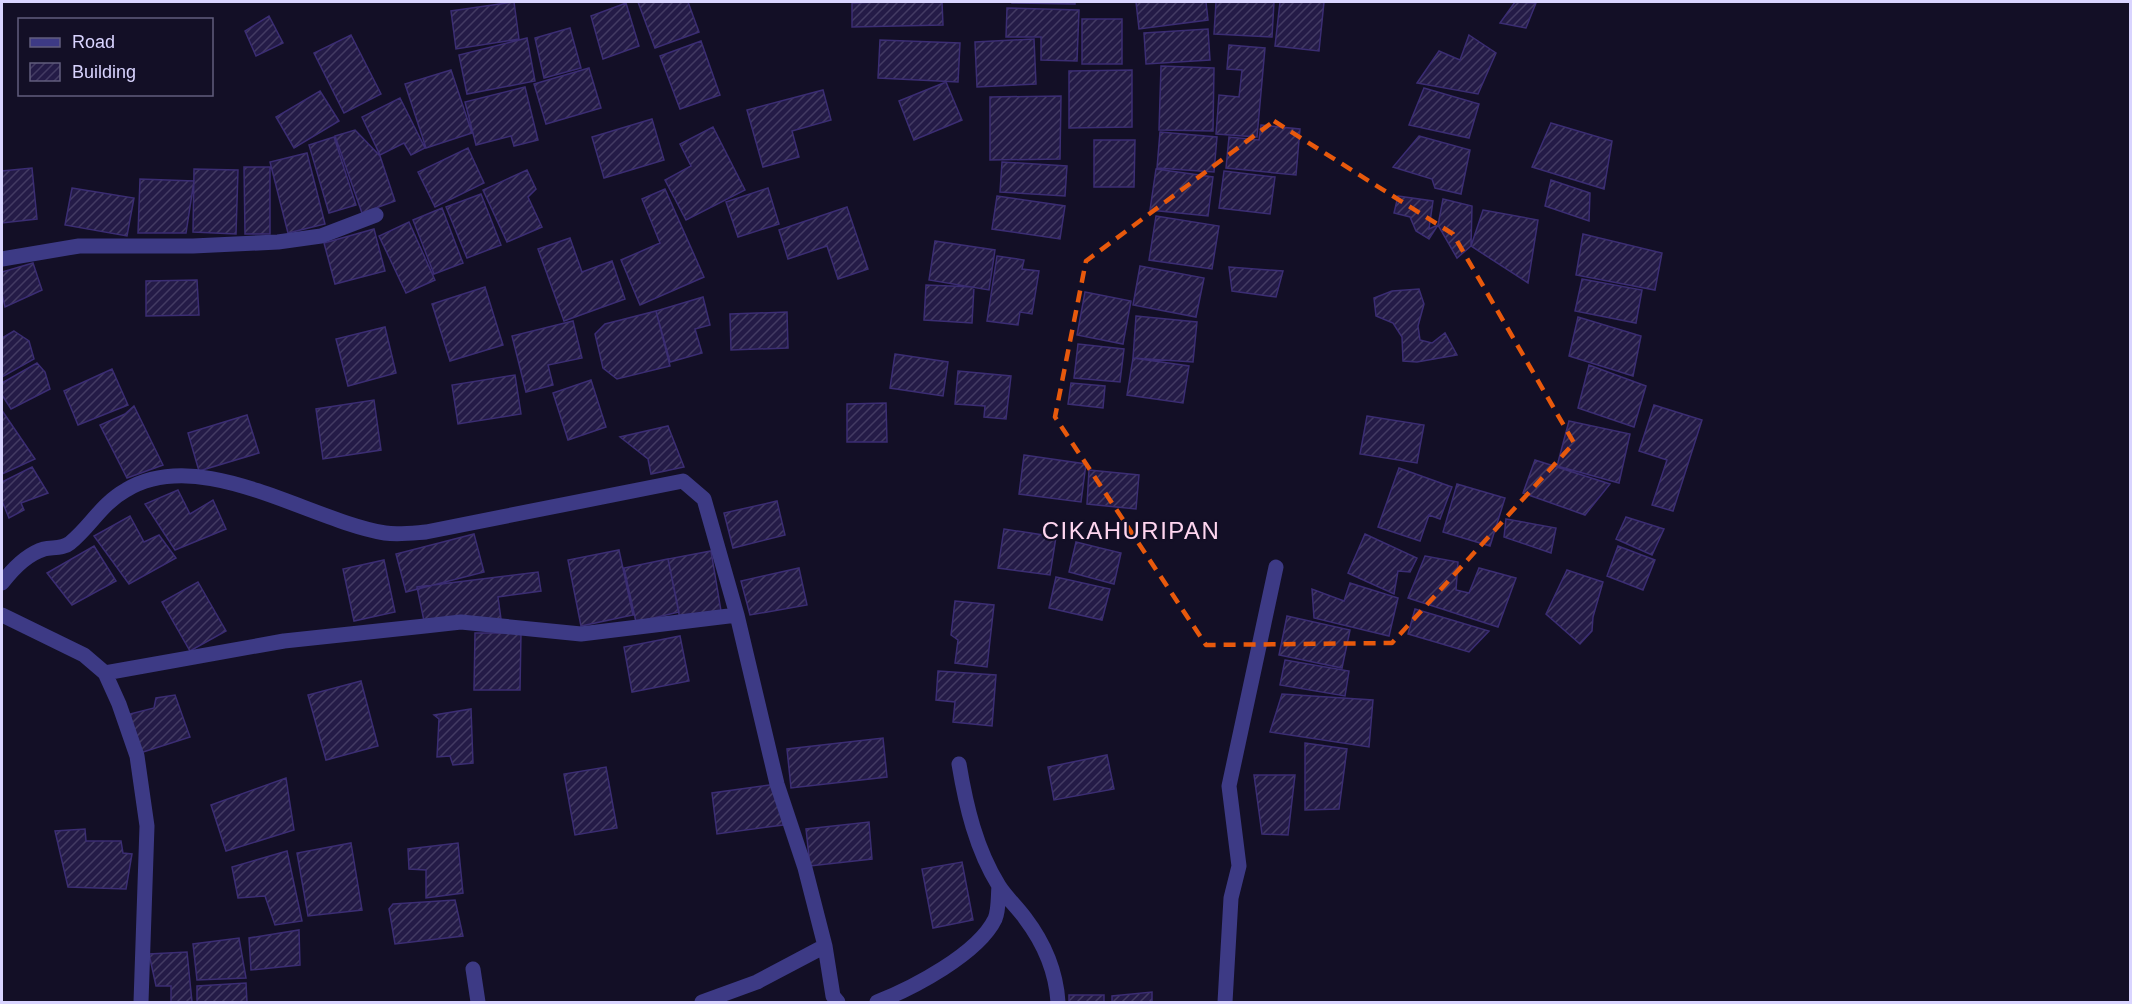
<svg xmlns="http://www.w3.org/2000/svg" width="2132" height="1004" font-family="Arial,sans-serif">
	<defs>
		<pattern id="building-hatch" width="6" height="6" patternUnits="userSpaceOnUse" patternTransform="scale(1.5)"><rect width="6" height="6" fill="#241b47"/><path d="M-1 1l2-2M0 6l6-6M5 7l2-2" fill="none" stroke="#433b63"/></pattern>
	</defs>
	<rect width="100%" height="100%" fill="#130f26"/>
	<path fill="url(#building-hatch)" stroke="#3b2d73" stroke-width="1.5" d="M514 2 519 39 456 49 451 11Z
		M638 2H688L699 32 655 48Z
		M879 2H942L943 25 852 27V3Z
		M1012 2H1075V4L1012 3Z
		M1136 2H1206L1208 20 1139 29Z
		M1216 2H1274L1272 37 1214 34Z
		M1280 2H1324L1319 51 1275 46Z
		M1515 2 1536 3 1526 28 1500 23Z
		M626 3 639 46 603 59 591 16Z
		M1007 8 1079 10 1077 61 1041 60V37H1006Z
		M269 16 283 43 256 56 245 31Z
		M1082 19H1122V64H1082Z
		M570 28 581 68 544 78 535 38Z
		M1208 29 1210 60 1146 64 1144 33Z
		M351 35 381 94 344 113 314 53Z
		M1469 35 1496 53 1478 94 1417 83 1439 51 1460 60Z
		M527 38 535 81 467 94 459 55Z
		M1034 39 1036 84 977 87 975 42Z
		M880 40 960 43 958 82 878 78Z
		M701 41 720 95 680 109 660 56Z
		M1229 45 1265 48 1257 137 1216 134 1219 95 1239 97 1242 70 1227 69Z
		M1161 66 1214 68 1213 131 1159 130Z
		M589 68 601 108 546 124 534 84Z
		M451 70 472 133 426 148 405 84Z
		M1132 70V127L1069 128V71Z
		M946 82 962 120 914 140 899 101Z
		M525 87 538 140 514 146 511 136 476 145 465 102Z
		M1424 88 1479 104 1469 138 1409 125Z
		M823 90 831 120 792 131 799 157 763 167 747 110Z
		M320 91 339 121 294 148 276 117Z
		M1061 96 1060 159 990 160V97Z
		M400 98 425 148 411 155 404 143 380 155 362 117Z
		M652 119 664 160 604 178 592 137Z
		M1551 123 1612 141 1604 189 1532 167Z
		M1261 125 1300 129 1296 175 1226 168 1229 137 1259 140Z
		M713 127 745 190 686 220 665 180 691 166 680 144Z
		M355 130 380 156 395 201 362 213 335 136Z
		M1160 132 1217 137 1214 172 1157 168Z
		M1419 136 1470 150 1461 194 1435 188 1432 179 1393 167Z
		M334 137 356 205 329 213 309 145Z
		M1094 140H1135L1134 187H1094Z
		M468 148 484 183 435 207 418 172Z
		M307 153 325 224 288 233 270 162Z
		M1002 162 1067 166 1065 196 1000 192Z
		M244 167H270V234H245Z
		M32 168 37 219 2 223V171Z
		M194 169 238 170 236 234 193 232Z
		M1156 169 1213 177 1208 216 1150 210Z
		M527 170 536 189 528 197 542 227 507 242 483 190Z
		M1224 171 1275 177 1270 214 1219 208Z
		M140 179 194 181 186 233H138Z
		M1551 180 1590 193 1589 221 1545 206Z
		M72 188 134 198 127 236 65 225Z
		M768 188 779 224 738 237 726 202Z
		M665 189 704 277 640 305 621 260 660 243 642 199Z
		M481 194 501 245 467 258 446 207Z
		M997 196 1065 206 1060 239 992 229Z
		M1398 196 1433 201 1429 229 1438 225 1429 239 1416 231 1410 217 1394 213Z
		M1443 199 1472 206 1471 246 1457 258 1438 225Z
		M847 207 868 269 838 279 827 246 788 259 779 230Z
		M442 208 463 263 434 274 413 220Z
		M1483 210 1538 220 1528 283 1471 246Z
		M1156 216 1219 226 1212 269 1149 260Z
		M409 222 435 280 406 293 379 236Z
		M374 229 385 271 335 284 324 243Z
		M1583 234 1662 253 1655 290 1576 275Z
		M570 238 582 272 612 261 625 299 564 321 538 249Z
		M935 241 995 250 989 290 929 280Z
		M997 256 1024 260 1022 269 1039 271 1032 314 1020 312 1018 325 987 321Z
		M33 263 42 290 5 307 2 294V272Z
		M1140 266 1204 278 1196 317 1133 305Z
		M1229 267 1283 271 1276 297 1232 291Z
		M1582 279 1642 290 1636 323 1575 311Z
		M197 280 199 315 146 316V281Z
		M926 285 974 287 972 323 924 320Z
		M485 287 503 345 450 361 432 304Z
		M1419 289 1424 304 1418 326 1420 340 1432 343 1445 333 1457 355 1417 362 1403 361 1402 337 1393 323 1376 316 1374 298 1392 291Z
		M1085 292 1131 301 1123 344 1077 335Z
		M703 297 710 325 695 329 702 353 670 362 656 311Z
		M656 311 670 366 617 379 603 368 595 334 605 324Z
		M787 312 788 348 731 350 730 314Z
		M1136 316 1197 322 1193 362 1133 358Z
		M1578 317 1641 336 1633 376 1569 356Z
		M573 321 582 358 548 365 553 385 526 392 512 336Z
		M385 327 396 373 348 386 336 339Z
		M14 331 29 341 34 359 2 377V338Z
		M1078 344 1124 349 1120 382 1074 378Z
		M895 354 948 362 943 396 890 388Z
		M1133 358 1189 366 1183 403 1127 395Z
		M37 363 45 372 50 389 11 409 2 395V383Z
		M1589 365 1646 386 1634 427 1578 408Z
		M112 369 128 405 78 425 64 391Z
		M958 371 1011 376 1006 419 984 417 985 406 955 404Z
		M515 375 521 414 458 424 452 385Z
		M591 380 606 427 568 440 553 393Z
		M1071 383 1105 386 1103 408 1068 404Z
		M374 400 381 450 323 459 316 409Z
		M886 403 887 442H847V404Z
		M1654 405 1702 420 1673 511 1652 505 1667 460 1639 451Z
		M134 406 163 465 127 478 100 425 125 414Z
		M3 412 35 459 2 474V413Z
		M247 415 259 453 199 471 188 433Z
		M1367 416 1424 425 1417 463 1360 454Z
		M1569 421 1630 434 1619 483 1557 466Z
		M668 426 684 467 651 474 648 459 620 437Z
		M1024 455 1086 464 1081 502 1019 494Z
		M1535 460 1610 484 1585 515 1523 493Z
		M32 467 48 493 21 503 24 510 9 518 2 501V482Z
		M1399 468 1452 487 1440 519 1429 515 1420 541 1378 527Z
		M1089 470 1139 475 1136 509 1087 504Z
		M1457 484 1505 498 1490 546 1443 532Z
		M178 490 190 514 213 500 226 529 175 550 145 504Z
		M777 501 785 535 733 548 724 513Z
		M130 516 144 542 159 535 176 558 129 584 94 536Z
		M1626 517 1664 529 1652 555 1616 539Z
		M1506 519 1556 528 1551 553 1504 537Z
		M1004 529 1056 537 1050 575 998 568Z
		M474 534 484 572 406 592 396 554Z
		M1365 534 1417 558 1410 572 1398 571 1394 594 1348 573Z
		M1076 542 1121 553 1114 584 1069 572Z
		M94 546 116 581 72 605 47 573Z
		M1618 546 1655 560 1643 590 1607 576Z
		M619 550 633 615 581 626 568 560Z
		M711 551 721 611 680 619 668 559Z
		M1425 556 1458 562 1456 590 1469 593 1479 568 1516 578 1498 627 1408 598Z
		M668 559 679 612 636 622 624 568Z
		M384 560 395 612 354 621 343 569Z
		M799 568 807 605 750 615 741 581Z
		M1567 570 1603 582 1593 617 1592 631 1580 644 1546 614Z
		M538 572 541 591 498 597 501 619 425 626 417 587Z
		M1056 577 1110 589 1102 620 1049 608Z
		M198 582 226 631 190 651 162 602Z
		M1350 583 1398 598 1389 636 1314 618 1312 589 1344 601Z
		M955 601 994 605 987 667 955 663 958 640 951 635Z
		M1415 609 1489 631 1469 652 1408 634Z
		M1287 616 1350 630 1342 668 1279 655Z
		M475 633H521L520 690H474Z
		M680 636 689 681 632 692 624 647Z
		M1285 660 1349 671 1345 696 1280 685Z
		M938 671 996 675 992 726 953 722 955 702 936 700Z
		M361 681 378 746 326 760 308 695Z
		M1282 694 1373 700 1369 747 1270 732Z
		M175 695 190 737 140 753 130 714 154 708 156 698Z
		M471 709 473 763 453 765 450 756 437 757 439 719 434 715Z
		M883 738 887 777 791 788 787 749Z
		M1305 743 1347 749 1339 809 1305 810Z
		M1107 755 1114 789 1054 800 1048 767Z
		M606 767 617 828 575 835 564 774Z
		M1254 775H1295L1288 835 1262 834Z
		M286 778 294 830 226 851 211 805Z
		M777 784 783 825 717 834 712 793Z
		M869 822 872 859 810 866 806 829Z
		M85 829 86 841H121L123 853 132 854 126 889 68 887 55 831Z
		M351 843 362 910 308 916 297 853Z
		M458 843 463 893 426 898V870L409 869 408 849Z
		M287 851 302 921 275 925 265 896 238 898 232 867Z
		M962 862 973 920 933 928 922 869Z
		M455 900 463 936 395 944 389 909 393 904Z
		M299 930 300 965 251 970 249 938Z
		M239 938 246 978 197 980 193 944Z
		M187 952 192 1002H171V986H156L149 954Z
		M246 983 247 1002H197V986Z
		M1152 992V1002H1112V996Z
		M1069 995H1104V1002H1069Z"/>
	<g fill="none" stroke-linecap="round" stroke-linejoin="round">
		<path stroke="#3d3a85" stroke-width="15" d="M2 259 79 246H193L278 242 321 236 376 215
			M2 583C12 570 27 554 44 549 52 547 63 549 70 543 91 526 101 504 126 490 201 445 308 520 385 533 398 535 413 533 426 532L683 481 704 499 737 615
			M2 615 84 655 105 673 119 704 137 756 147 826 141 1002
			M105 673 284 641 425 626 461 622 581 634 737 615 777 784 805 868 825 946 757 982 702 1002
			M959 764C966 806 976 849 999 886 1006 897 1017 907 1025 918 1044 943 1056 971 1058 1002
			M825 946 833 996 838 1002
			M473 969 478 1002
			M877 1002C913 988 978 954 995 919 999 910 998 896 999 886
			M1225 1002 1231 898 1239 866 1229 786 1276 567"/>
	</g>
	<path fill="none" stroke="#e8590c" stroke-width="4.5" stroke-dasharray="12 8" stroke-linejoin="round" d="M1274 121 1453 234 1574 443 1392 643 1206 645 1055 417 1086 261Z"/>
	<g text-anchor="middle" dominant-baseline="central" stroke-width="4.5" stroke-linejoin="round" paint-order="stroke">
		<g font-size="24" letter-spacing="1.5" fill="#ffd6f0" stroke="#130f26">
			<text x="1131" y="530">CIKAHURIPAN</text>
		</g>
	</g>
	<rect width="2132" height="1004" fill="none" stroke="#d9d4ff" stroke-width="6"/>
	<rect x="18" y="18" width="195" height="78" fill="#130f26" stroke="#625e7d" stroke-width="1.5"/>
	<rect x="30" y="38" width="30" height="9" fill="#3d3a85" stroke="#625e7d" stroke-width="1.5"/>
	<text x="72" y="48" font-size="18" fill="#d9d4ff">Road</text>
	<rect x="30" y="63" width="30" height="18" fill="url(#building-hatch)" stroke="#625e7d" stroke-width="1.5"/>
	<text x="72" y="78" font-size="18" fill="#d9d4ff">Building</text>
</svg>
